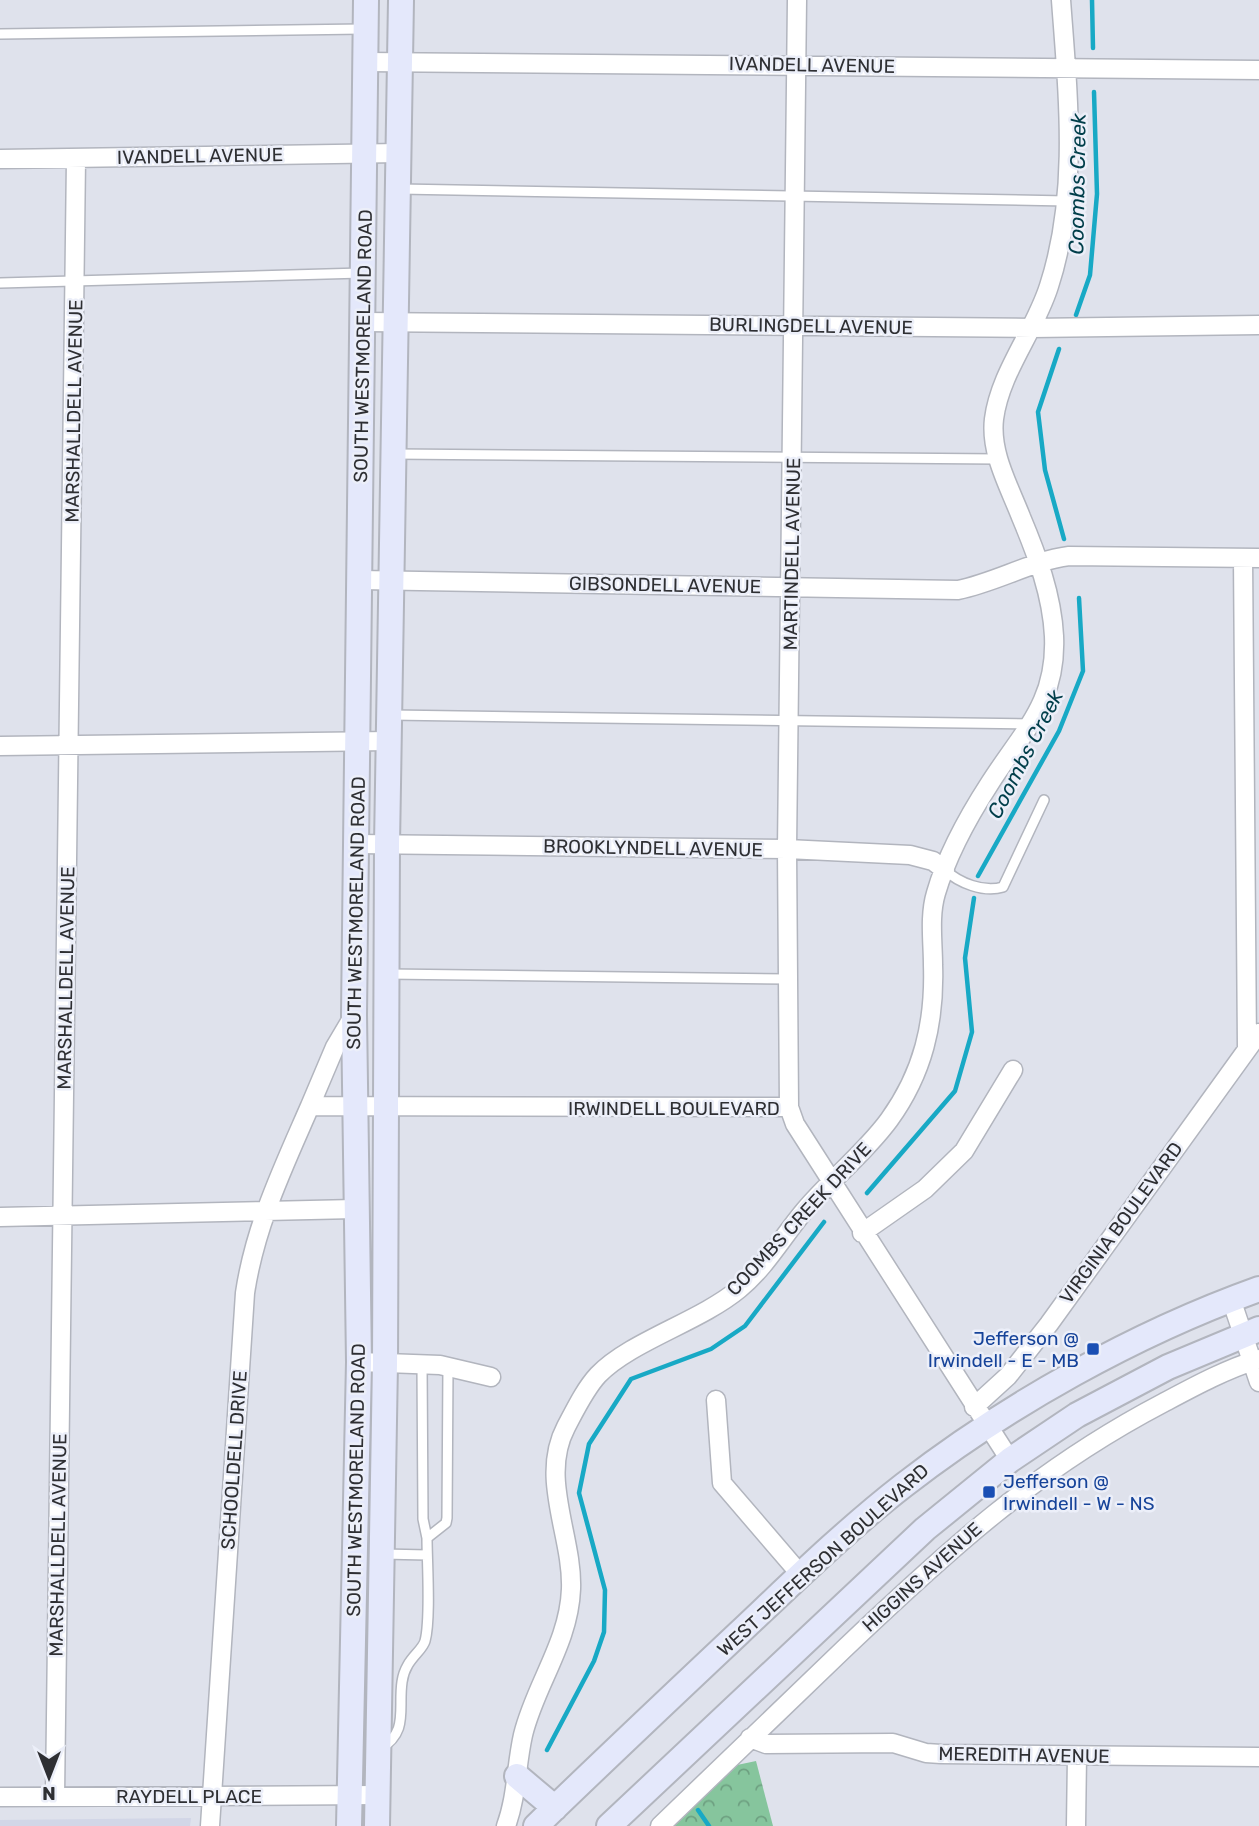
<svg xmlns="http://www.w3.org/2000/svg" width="1259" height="1826" font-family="Rubik,sans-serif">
	<defs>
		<pattern id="forest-crowns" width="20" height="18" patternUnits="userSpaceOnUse" patternTransform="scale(1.75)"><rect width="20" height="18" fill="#86c59d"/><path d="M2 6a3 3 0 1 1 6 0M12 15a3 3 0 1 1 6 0" fill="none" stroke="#6ea081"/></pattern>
	</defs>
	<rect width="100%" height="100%" fill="#dfe2ec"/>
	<path fill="#d2d6e7" d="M191 1818 190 1826H0V1820Z"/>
	<path fill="url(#forest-crowns)" d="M756 1761 773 1826H673L737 1765Z"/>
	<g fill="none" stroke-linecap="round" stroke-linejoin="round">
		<path stroke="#18a9c5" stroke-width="4.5" d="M1092 0 1093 48
			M1076 315 1090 275 1097 194 1094 92
			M1059 349 1038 412 1045 470 1064 539
			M978 876 1059 731 1083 671 1079 598
			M867 1193 955 1091 972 1032 965 958 974 898
			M547 1750 594 1661 604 1632 605 1590 579 1493 589 1444 631 1379 711 1349 745 1326 824 1222
			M698 1810 709 1826"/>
		<defs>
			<path id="lane" d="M0 34 363 29
				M400 189 1067 201
				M0 283 362 273
				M394 454 998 459
				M391 715 1032 724
				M945 870C959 883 984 893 1003 887L1044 800
				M387 974 787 979
				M422 1364 423 1519 427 1538
				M383 1554 427 1555
				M380 1749C409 1732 398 1709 402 1682 405 1659 422 1652 425 1641 431 1619 427 1562 427 1538L446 1523 447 1518 448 1367"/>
			<path id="street" d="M797 0 787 849 789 1107 795 1124 1010 1460
				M365 62 1259 70
				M0 159 399 153
				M363 322 1032 328 1259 325
				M1243 558 1247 1048
				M360 580 958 590C997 582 1031 561 1069 556L1259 558
				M0 746 389 741
				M357 844 787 849 910 855 933 861 945 870
				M310 1106 335 1047 354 1015
				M0 1217 355 1209
				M862 1233 925 1189 964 1151 1013 1070
				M1231 1299 1259 1382
				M359 1362 440 1365 491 1377
				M716 1400 722 1483 801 1575
				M974 1407 1008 1376 1049 1324 1259 1033
				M750 1738 766 1744 893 1743 926 1753 941 1754 1259 1757
				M55 1796 76 159
				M0 1797 378 1795
				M210 1826 245 1293C255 1226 283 1168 310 1106L789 1107
				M506 1826C517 1796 516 1766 523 1735 535 1685 569 1643 571 1589 573 1536 539 1478 566 1427 575 1410 585 1389 598 1375 631 1341 699 1322 739 1289 765 1268 783 1236 805 1210 831 1179 864 1154 889 1120 923 1073 935 1023 933 965 933 942 929 916 936 893 947 855 968 817 990 783 1023 731 1057 703 1054 636 1052 595 1037 555 1021 517 1009 486 990 453 994 419 1000 372 1035 331 1049 286 1079 194 1068 95 1061 0
				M660 1826C721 1767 782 1708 844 1649 947 1551 1035 1470 1163 1403 1193 1387 1226 1369 1259 1359
				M1076 1826 1077 1756"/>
			<path id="secondary" d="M517 1776 555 1808
				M349 1826 359 1362 354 1015 366 0
				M377 1826 385 1363 387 845 401 0
				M536 1826C603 1761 671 1697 739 1633 792 1583 846 1530 904 1485 1007 1405 1136 1333 1259 1289
				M609 1826 925 1529 1010 1460 1077 1415 1168 1367 1259 1329"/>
		</defs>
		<use href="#lane" stroke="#b2b5be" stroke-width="12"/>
		<use href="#street" stroke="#b2b5be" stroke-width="21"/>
		<use href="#secondary" stroke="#b2b5be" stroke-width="28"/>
		<use href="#lane" stroke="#fff" stroke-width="9"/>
		<use href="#street" stroke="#fff" stroke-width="18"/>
		<use href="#secondary" stroke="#e4e8fb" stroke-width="24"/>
	</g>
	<g fill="#1a4fb4" stroke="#eceff9" stroke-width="2.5">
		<rect x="1086" y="1342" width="14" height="14" rx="3.5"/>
		<rect x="982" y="1485" width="14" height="14" rx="3.5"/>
	</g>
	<g text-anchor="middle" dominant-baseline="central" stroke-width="5" stroke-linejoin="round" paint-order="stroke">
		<g font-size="19" fill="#2e2f33" stroke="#eceff9">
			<text transform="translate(812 65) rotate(1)">IVANDELL AVENUE</text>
			<text transform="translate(200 156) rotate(-1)">IVANDELL AVENUE</text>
			<text transform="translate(811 326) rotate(1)">BURLINGDELL AVENUE</text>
			<text transform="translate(363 346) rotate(-89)">SOUTH WESTMORELAND ROAD</text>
			<text transform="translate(74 411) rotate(-89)">MARSHALLDELL AVENUE</text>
			<text transform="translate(792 554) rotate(-89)">MARTINDELL AVENUE</text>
			<text transform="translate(665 585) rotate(1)">GIBSONDELL AVENUE</text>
			<text transform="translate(653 848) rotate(1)">BROOKLYNDELL AVENUE</text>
			<text transform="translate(356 913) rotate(-89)">SOUTH WESTMORELAND ROAD</text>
			<text transform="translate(66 978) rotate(-89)">MARSHALLDELL AVENUE</text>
			<text x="674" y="1108">IRWINDELL BOULEVARD</text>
			<text transform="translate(799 1219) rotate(-47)">COOMBS CREEK DRIVE</text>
			<text transform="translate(1121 1223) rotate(-54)">VIRGINIA BOULEVARD</text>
			<text transform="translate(234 1460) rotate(-86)">SCHOOLDELL DRIVE</text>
			<text transform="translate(356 1480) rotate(-89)">SOUTH WESTMORELAND ROAD</text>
			<text transform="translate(58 1545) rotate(-89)">MARSHALLDELL AVENUE</text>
			<text transform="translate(823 1560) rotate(-42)">WEST JEFFERSON BOULEVARD</text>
			<text transform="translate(922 1577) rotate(-42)">HIGGINS AVENUE</text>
			<text transform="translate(1024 1755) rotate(1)">MEREDITH AVENUE</text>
			<text x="189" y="1796">RAYDELL PLACE</text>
		</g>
		<g font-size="19" fill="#164399" stroke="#eceff9" text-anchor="end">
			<text x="1079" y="1338">Jefferson @<tspan x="1079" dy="22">Irwindell - E - MB</tspan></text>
			<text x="1003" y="1481" text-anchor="start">Jefferson @<tspan x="1003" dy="22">Irwindell - W - NS</tspan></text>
		</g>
		<g font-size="21" font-style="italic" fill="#013e4a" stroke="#eceff9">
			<text transform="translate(1077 184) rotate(-89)">Coombs Creek</text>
			<text transform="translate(1025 754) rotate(-63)">Coombs Creek</text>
		</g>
	</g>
	<g transform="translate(49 1777) rotate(180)" stroke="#eceff9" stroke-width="5" paint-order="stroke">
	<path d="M0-5L12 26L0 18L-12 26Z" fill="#2e2f33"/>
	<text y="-10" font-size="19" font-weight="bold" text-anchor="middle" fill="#2e2f33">N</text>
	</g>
</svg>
